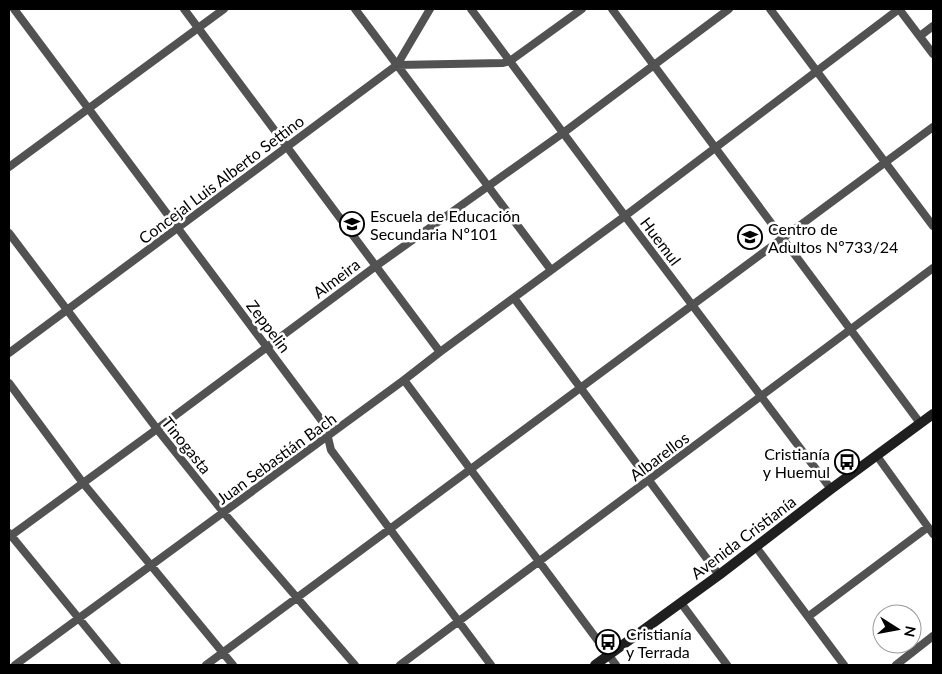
<svg xmlns="http://www.w3.org/2000/svg" width="942" height="674" font-family="Lato,sans-serif">
	<rect width="100%" height="100%" fill="#fff"/>
	<g fill="none" stroke-linecap="round" stroke-linejoin="round">
		<path stroke="#525252" stroke-width="8" d="M14 9 325 425 331 450 491 665
			M184 9 440 352
			M355 9 551 270
			M471 9 625 216 831 489
			M612 9 920 423
			M770 9 933 226
			M899 9 933 54
			M920 36 933 26
			M397 65 503 63 510 61 582 9
			M9 167 224 9
			M9 233 157 429 224 513 355 665
			M514 298 719 575
			M9 353 397 65 430 9
			M404 380 616 665
			M9 383 83 483 233 665
			M877 456 933 534
			M9 533 117 665
			M9 537 157 429 376 266 563 133 729 9
			M756 547 844 665
			M681 603 727 665
			M809 616 928 527
			M15 665 404 380 440 352 625 216 899 9
			M206 665 933 127
			M400 665 933 268
			M896 665 933 636"/>
		<path stroke="#1f1f1f" stroke-width="10" d="M595 665 719 575 831 489 933 414"/>
	</g>
	<defs>
		<symbol id="school-ring" viewBox="-11 -11 22 22"><circle r="9.5" fill="#fff" stroke="#000" stroke-width="1.5"/><path d="M0-5L7-2L0 1L-7-2ZM-4 1L0 2.5L4 1V4Q0 6-4 4Z" fill="#000"/></symbol>
		<symbol id="bus-ring" viewBox="-11 -11 22 22"><circle r="9.5" fill="#fff" stroke="#000" stroke-width="1.5"/><path d="M-5-6H5V4H4V6H2V4H-2V6H-4V4H-5ZM-3.5-4V0h7V-4ZM-3.5 1.2v1.5H-2V1.2ZM2 1.2v1.5H3.5V1.2Z" fill="#000"/></symbol>
	</defs>
	<g fill-rule="evenodd">
		<use href="#school-ring" x="338" y="210" width="28" height="28"/>
		<use href="#school-ring" x="736" y="223" width="28" height="28"/>
		<use href="#bus-ring" x="833" y="448" width="28" height="28"/>
		<use href="#bus-ring" x="594" y="628" width="28" height="28"/>
	</g>
	<g text-anchor="middle" dominant-baseline="central" stroke-width="5" stroke-linejoin="round" paint-order="stroke">
		<g font-size="16" fill="#000" stroke="#fff">
			<text transform="translate(221 179) rotate(-37)">Concejal Luis Alberto Settino</text>
			<text transform="translate(661 241) rotate(53)">Huemul</text>
			<text transform="translate(336 278) rotate(-37)">Almeira</text>
			<text transform="translate(269 326) rotate(53)">Zeppelin</text>
			<text transform="translate(187 445) rotate(51)">Tinogasta</text>
			<text transform="translate(659 456) rotate(-37)">Albarellos</text>
			<text transform="translate(276 458) rotate(-36)">Juan Sebastián Bach</text>
			<text transform="translate(743 537) rotate(-37)">Avenida Cristianía</text>
		</g>
		<g font-size="16" fill="#000" stroke="#fff" text-anchor="start">
			<text x="370" y="215">Escuela de Educación<tspan x="370" dy="18">Secundaria Nº101</tspan></text>
			<text x="768" y="228">Centro de<tspan x="768" dy="18">Adultos Nº733/24</tspan></text>
			<text x="830" y="453" text-anchor="end">Cristianía<tspan x="830" dy="18">y Huemul</tspan></text>
			<text x="626" y="633">Cristianía<tspan x="626" dy="18">y Terrada</tspan></text>
		</g>
	</g>
	<rect width="942" height="674" fill="none" stroke="#000000" stroke-width="20"/>
	<g transform="translate(897 629) rotate(101)"><circle r="24" fill="#ffffff" stroke="#999999"/>
	<path d="M0-4L9 19L0 12L-9 19Z" fill="#000000"/>
	<text y="-8" font-size="14" font-weight="bold" text-anchor="middle" fill="#000000">N</text>
	</g>
</svg>
